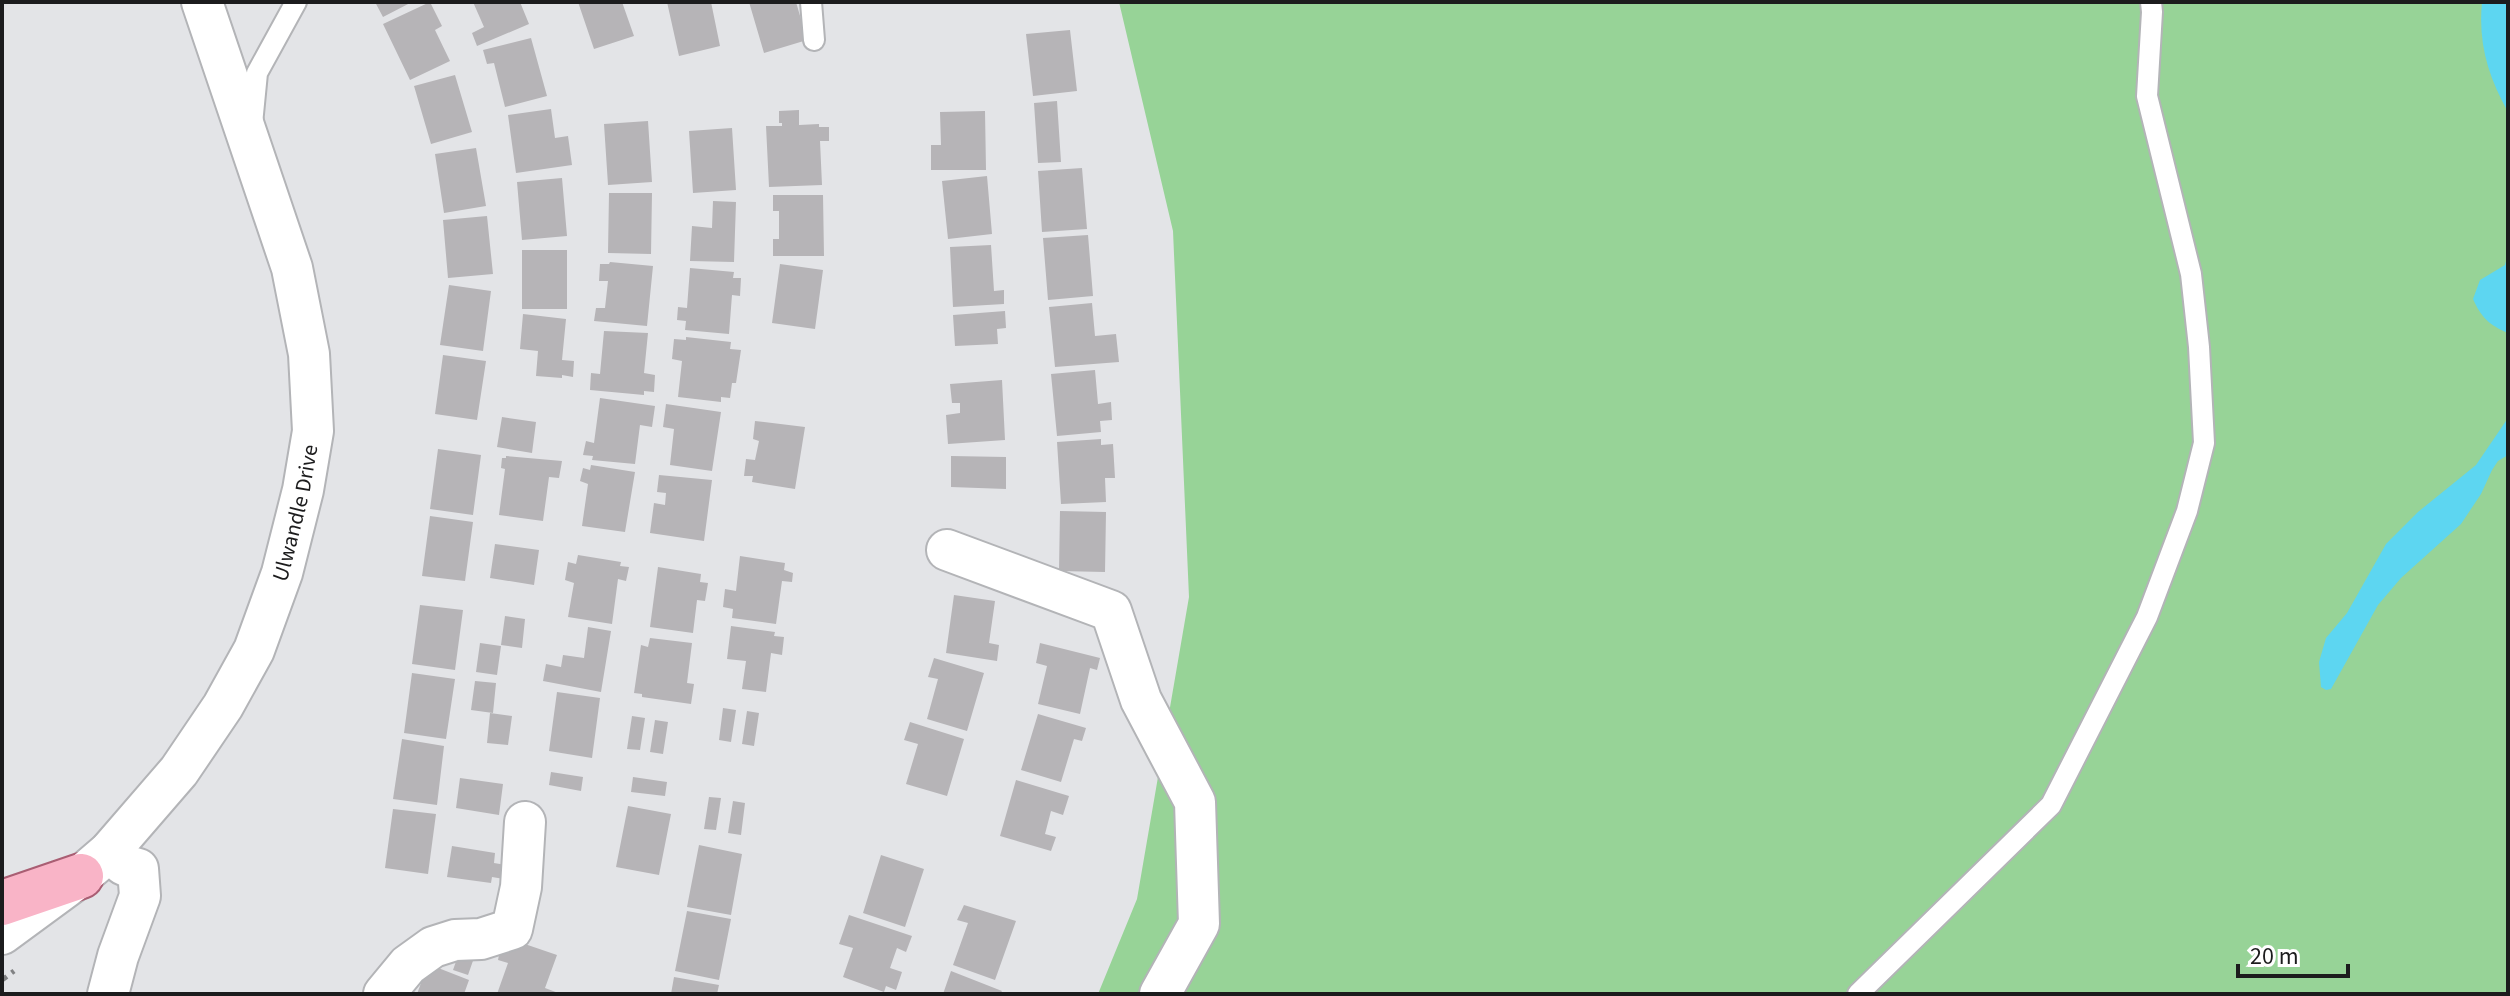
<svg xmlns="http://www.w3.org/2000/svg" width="2510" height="996" font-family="'Source Sans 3',sans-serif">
	<rect width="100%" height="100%" fill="#e3e4e7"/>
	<path fill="#97d397" d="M1119 2H2508V994H1098L1137 899 1189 597 1173 231Z"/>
	<path fill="#5dd6f1" d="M2482 2H2508V112C2488 76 2478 43 2482 2Z
		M2508 253V333C2489 325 2481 317 2473 299L2480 280 2505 265Z
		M2508 418V455L2498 461 2492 470 2481 494 2461 524 2401 578 2378 605 2331 689 2326 690 2321 687 2319 662 2326 638 2347 613 2386 544 2418 512 2476 465Z"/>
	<path fill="#b6b4b7" d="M375 2H412L383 17Z
		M430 2 442 26 435 30 450 61 410 80 383 24Z
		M473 2H520L529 24 477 46 472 33 484 27Z
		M578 2H622L634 36 594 49Z
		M667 2H711L720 46 679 56Z
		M749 2H796L807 40 764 53Z
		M1070 30 1077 91 1033 96 1026 34Z
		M531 38 547 96 505 107 494 63 487 64 483 50Z
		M455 75 472 132 431 144 414 86Z
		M1057 101 1061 162 1038 163 1034 103Z
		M551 109 555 138 568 136 572 165 516 173 508 115Z
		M799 110V125L819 124V127H829V141H820L822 185 769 187 766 126H782V123H779V111Z
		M985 111 986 170H931V145H941L940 112Z
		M648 121 652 182 608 185 604 124Z
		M732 128 736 190 693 193 689 131Z
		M476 148 486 206 444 213 435 154Z
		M1082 168 1087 229 1042 232 1038 171Z
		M987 176 992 234 948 239 942 181Z
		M562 178 567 236 522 240 517 182Z
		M609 193H652L651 254 608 253Z
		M773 195H823L824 256H773V239H779V211H773Z
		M713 201 736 202 734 262 690 261 692 226 712 228Z
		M487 216 493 274 448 278 443 220Z
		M1088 235 1093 296 1048 300 1043 238Z
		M991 245 994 291 1004 290V304L953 307 950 247Z
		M522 250H567V309H522Z
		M610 262 653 266 647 326 594 321 596 308H605L608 281H599L600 264H609Z
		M780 264 823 270 815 329 772 323Z
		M690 268 734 272 733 278H741L740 296 732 295 729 334 685 330 686 321 677 320 678 307 687 308Z
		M449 285 491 291 483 351 440 345Z
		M1092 303 1095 336 1116 334 1119 362 1055 367 1049 307Z
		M1005 311 1006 328 997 329 998 344 955 346 953 315Z
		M523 314 566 319 562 360 574 361 573 377 562 375V378L536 376 538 351 520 349Z
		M604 331 648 333 644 373 655 375 654 392 644 391V395L590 390 591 373 600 374Z
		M686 337 731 342 730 349 741 350 736 383H732L730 398 721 397V402L678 397 682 361 672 359 674 339 686 340Z
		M443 355 486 361 477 420 435 414Z
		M1095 370 1098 404 1111 402 1112 420 1100 421 1101 432 1057 436 1051 374Z
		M1002 380 1005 440 948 444 946 415 960 413V403H952L950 384Z
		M600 398 655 406 652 427 640 425 635 464 592 460 593 456 583 455 586 441 594 443Z
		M666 404 721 412 712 471 670 465 674 429 663 427Z
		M502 417 536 422 532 453 497 447Z
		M755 421 805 427 795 489 752 482 753 476H744L746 459 755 460 759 441 753 439Z
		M1101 439V445L1113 444 1115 478H1105L1106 502 1061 504 1057 442Z
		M438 449 481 455 473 515 430 509Z
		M506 456 562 461 559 478 549 477 543 521 499 515 505 469 501 468 502 458H506Z
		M951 456 1006 457V489L951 487Z
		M591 465 635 472 625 532 582 526 588 484 580 481 583 468 590 470Z
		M659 475 712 480 704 541 650 533 654 503 665 505 666 493 657 492Z
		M1060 511 1106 512 1105 572 1059 571Z
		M430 516 473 522 465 581 422 576Z
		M495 544 539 550 534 585 490 578Z
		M578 555 621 562 620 566 629 567 626 581 618 579 612 624 568 617 574 583 565 580 568 562 576 564Z
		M740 556 785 563 784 570 793 573 792 582 782 581 776 624 732 618 733 609 723 607 725 589 736 591Z
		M658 567 701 574 700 582 708 583 705 601 697 600 693 633 650 627Z
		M954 595 995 601 989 643 999 645 997 661 946 653Z
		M420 605 463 610 455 670 412 664Z
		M505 616 525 619 522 648 501 645Z
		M731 626 775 632 774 636 784 637 782 655 771 653 766 692 742 689 746 661 727 659Z
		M588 627 611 631 601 692 543 681 546 664 561 667 563 655 584 658Z
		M650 638 692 643 687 683 694 684 691 704 642 697V694L634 693 641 645 648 647Z
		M480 643 501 646 497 675 476 672Z
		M1040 643 1100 658 1097 670 1090 668 1080 714 1038 704 1047 666 1036 663Z
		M934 658 984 673 967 731 927 719 938 679 928 677Z
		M412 673 455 679 446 739 404 733Z
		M475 681 496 683 493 713 471 710Z
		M557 692 600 698 592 758 549 751Z
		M723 708 736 710 731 742 719 740Z
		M747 711 759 713 754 746 742 744Z
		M490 713 512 716 508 745 487 743Z
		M1038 714 1086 728 1082 741 1074 739 1061 782 1021 770Z
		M632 716 645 718 640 750 627 749Z
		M655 720 668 722 663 754 650 752Z
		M910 722 964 739 947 796 906 784 918 744 904 740Z
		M402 739 444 746 437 805 393 799Z
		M551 772 583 777 581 791 549 785Z
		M633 777 667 782 665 796 631 792Z
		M460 778 503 784 499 815 456 808Z
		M1016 780 1069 796 1063 815 1051 811 1045 834 1056 837 1051 851 1000 836Z
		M709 797 721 798 716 830 704 829Z
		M733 801 745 803 741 835 728 833Z
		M628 806 671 814 659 875 616 867Z
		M393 809 436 814 428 874 385 868Z
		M699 845 742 854 731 915 687 907Z
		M452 846 495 853 494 863 506 865 504 879 492 877 491 883 447 877Z
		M881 855 924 869 905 927 863 913Z
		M964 905 1016 921 995 980 953 965 968 923 957 920Z
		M687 911 731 919 719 980 675 971Z
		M849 915 912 936 906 952 897 948 890 968 902 972 896 990 886 986 884 992 843 977 853 948 839 944Z
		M516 941 557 955 545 988 561 994H497L508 963 498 960 501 945Z
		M460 950 475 955 468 975 453 970Z
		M428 964 469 980 464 994H417Z
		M951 971 1002 991 1000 994H943Z
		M674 977 719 985 717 994H671Z"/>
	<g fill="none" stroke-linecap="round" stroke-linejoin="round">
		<defs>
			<path id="lane" d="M811 2 814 40
				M252 124 257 73 296 2
				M1858 994 2051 805 2147 617 2187 511 2204 443 2199 347 2191 274 2147 96 2152 12 2151 2"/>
			<g id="street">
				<path d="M947 550 1111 611 1141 700 1195 802 1199 924 1160 994"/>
				<path id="s1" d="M2 934 81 876 109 852 179 771 223 706 254 650 282 573 303 490 313 431 309 354 292 268 202 2"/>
				<path d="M108 994 118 956 140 896 138 869 124 865 109 852"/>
				<path d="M384 994 408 965 433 947 455 940 481 939 512 929 521 887 525 822"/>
			</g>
			<path id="primary" d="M2 903 81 876"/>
		</defs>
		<use href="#lane" stroke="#b3b4b7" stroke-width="24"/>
		<use href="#street" stroke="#b3b4b7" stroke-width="44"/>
		<use href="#primary" stroke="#a95e73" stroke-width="48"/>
		<path stroke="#818284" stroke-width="5" stroke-dasharray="6 6" stroke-linecap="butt" d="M2 980 14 971"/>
		<use href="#lane" stroke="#fff" stroke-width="20"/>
		<use href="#street" stroke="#fff" stroke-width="40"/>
		<use href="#primary" stroke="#f9b4c7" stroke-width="44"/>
	</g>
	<g text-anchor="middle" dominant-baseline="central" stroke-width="7" stroke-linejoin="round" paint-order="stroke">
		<g font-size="22" fill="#1c1c1d" stroke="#fff">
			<text stroke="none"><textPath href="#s1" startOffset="528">Ulwandle Drive</textPath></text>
		</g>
	</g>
	<rect width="2510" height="996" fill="none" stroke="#1c1c1d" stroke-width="8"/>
	<path d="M2238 964v12h110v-12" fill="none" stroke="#1c1c1d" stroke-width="4"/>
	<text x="2250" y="964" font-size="24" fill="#1c1c1d" stroke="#ffffff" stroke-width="6" paint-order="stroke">20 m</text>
</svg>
